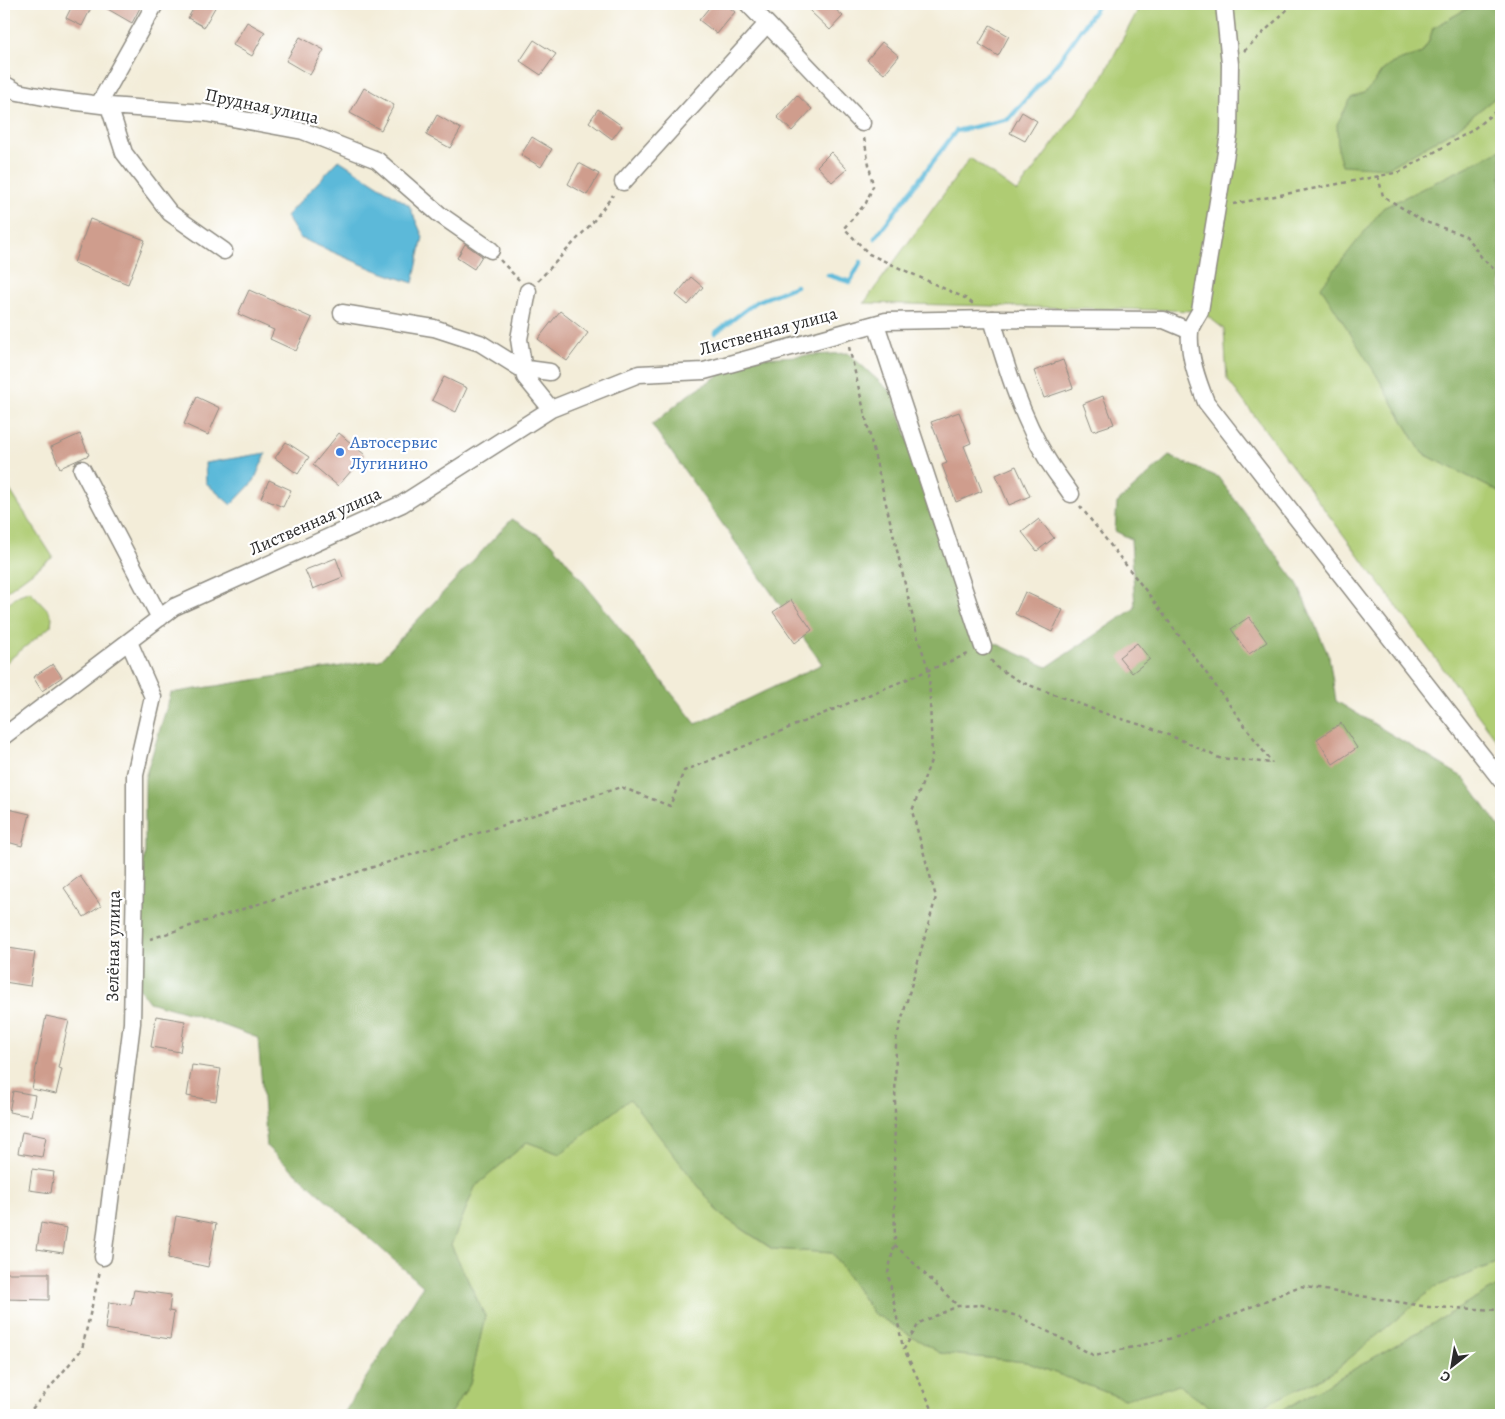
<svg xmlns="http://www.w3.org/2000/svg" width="1505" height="1419" font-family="Alegreya,serif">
	<rect width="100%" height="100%" fill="#fff"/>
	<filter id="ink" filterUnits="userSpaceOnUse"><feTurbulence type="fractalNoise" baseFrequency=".02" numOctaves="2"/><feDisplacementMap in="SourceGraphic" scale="10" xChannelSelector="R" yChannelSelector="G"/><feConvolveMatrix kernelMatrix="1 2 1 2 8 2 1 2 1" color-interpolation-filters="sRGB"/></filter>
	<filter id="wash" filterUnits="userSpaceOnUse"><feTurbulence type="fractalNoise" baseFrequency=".0096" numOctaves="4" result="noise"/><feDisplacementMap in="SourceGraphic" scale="20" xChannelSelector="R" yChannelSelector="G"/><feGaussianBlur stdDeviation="1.12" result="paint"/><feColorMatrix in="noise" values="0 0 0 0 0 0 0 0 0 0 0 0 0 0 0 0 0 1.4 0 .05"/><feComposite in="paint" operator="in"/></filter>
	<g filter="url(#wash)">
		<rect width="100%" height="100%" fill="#f3edd9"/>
		<path fill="#afcc73" stroke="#6d7c4f" d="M1141 4H1475L1433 28 1429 41 1422 53 1393 63 1382 71 1374 83 1364 93 1351 98 1387 168 1456 129 1501 93V150L1383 208 1377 376 1422 453 1501 493V746L1227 379 1224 329 1201 311 864 303 970 158 1017 192 1101 80Z
			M4 481 53 557 4 593Z
			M30 591 48 610 52 617 51 626 4 664V606L19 595Z
			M630 1098 721 1215 772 1249 832 1253 873 1313 940 1353 1026 1362 1124 1399 1179 1385 1220 1415H449L470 1384 485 1316 451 1245 475 1187 527 1142 560 1154Z
			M1501 1261V1284L1275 1415H1244L1333 1372 1435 1287Z"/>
		<path fill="#8bb065" stroke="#5b6e48" d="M1475 4H1501V93L1456 129 1387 168 1342 165 1338 152 1337 124 1351 98 1364 93 1374 83 1382 71 1393 63 1422 53 1429 41 1433 28Z
			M1501 150V493L1422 453 1377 376 1321 287 1383 208Z
			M848 353 893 394 971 632 1047 667 1135 608 1131 539 1115 531 1117 503 1169 456 1218 477 1297 583 1329 657 1336 701 1464 778 1501 829V1261L1435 1287 1333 1372 1244 1415H1220L1179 1385 1124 1399 1026 1362 940 1353 873 1313 832 1253 773 1249 721 1215 630 1099 560 1154 527 1142 475 1187 451 1245 485 1316 470 1384 449 1415H343L423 1286 267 1147 258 1038 195 1015 149 1002 129 975 138 923 145 851V778L171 693 380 660 512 519 552 543 696 724 822 664 652 425 688 395 744 359Z
			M1501 1284V1415H1275L1285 1409Z"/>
		<path fill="#5bb9d9" stroke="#437282" d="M339 160 409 205 423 237 413 283 375 270 300 238 286 216Z
			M266 453 254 481 231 505 206 483 205 463Z"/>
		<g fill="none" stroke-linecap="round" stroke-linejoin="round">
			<path stroke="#5bb9d9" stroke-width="4.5" d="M875 238 956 131 1009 119 1059 61 1099 4
				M828 275 850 282 861 262
				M715 333 756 302 796 286"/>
		</g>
		<g id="blocks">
			<path fill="#cf9d8d" d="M73 4H93L82 26 66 18Z
				M99 4H142L132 23Z
				M196 4H217L204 27 188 18Z
				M712 4H725L735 12 717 34 699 20Z
				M817 4H829L843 16 830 30 810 11Z
				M247 22 265 32 252 56 233 45Z
				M990 25 1009 36 998 56 979 44Z
				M300 37 324 50 310 75 286 61Z
				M534 40 556 54 541 75 520 61Z
				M882 42 899 56 884 74 867 60Z
				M364 88 394 105 381 130 350 113Z
				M797 95 812 109 792 131 777 117Z
				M598 109 622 126 612 139 589 122Z
				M1022 112 1037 121 1025 141 1010 133Z
				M437 115 461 129 450 148 426 135Z
				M532 137 552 149 541 167 521 155Z
				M831 152 847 169 832 182 817 166Z
				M579 163 599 174 587 195 568 184Z
				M90 219 145 240 128 284 74 263Z
				M465 244 482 256 474 269 457 258Z
				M691 277 703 287 688 305 676 295Z
				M249 290 312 318 296 351 270 339 274 330 238 314Z
				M560 311 588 333 567 361 538 339Z
				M1063 360 1073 388 1044 398 1034 371Z
				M444 377 467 388 456 412 432 400Z
				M1103 396 1114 424 1093 431 1083 404Z
				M197 397 220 408 208 435 184 424Z
				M959 412 971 443 964 446 982 491 956 502 942 465 947 463 931 422Z
				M339 433 365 455 338 486 313 465Z
				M80 434 89 455 60 468 51 447Z
				M286 442 309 457 298 474 275 458Z
				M1016 466 1030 496 1009 505 996 475Z
				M269 480 291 490 283 507 261 498Z
				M1039 519 1054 538 1037 551 1022 532Z
				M336 558 343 577 313 589 305 570Z
				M1025 592 1063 610 1052 632 1015 614Z
				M791 600 812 630 795 643 773 612Z
				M1249 617 1267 642 1249 654 1231 629Z
				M1137 643 1150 659 1132 673 1119 657Z
				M53 664 62 677 42 691 33 677Z
				M1341 723 1357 748 1333 764 1317 739Z
				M4 808 30 814 22 846 4 841Z
				M80 876 101 906 84 917 64 888Z
				M8 948 35 952 30 986 4 982Z
				M46 1016 69 1021 58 1068 62 1069 56 1094 32 1089Z
				M156 1016 185 1021 180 1052 151 1047Z
				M192 1065 221 1069 216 1101 187 1096Z
				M13 1091 35 1095 31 1116 9 1112Z
				M22 1132 46 1137 42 1157 18 1153Z
				M32 1169 54 1172 51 1193 29 1190Z
				M176 1216 216 1224 208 1267 168 1258Z
				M41 1223 67 1228 63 1253 37 1249Z
				M4 1273H49V1300L4 1299Z
				M134 1290 171 1295 169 1311 174 1312 170 1339 105 1329 109 1302 131 1305Z"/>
		</g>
	</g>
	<g filter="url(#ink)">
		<use href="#blocks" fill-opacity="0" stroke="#8f8c82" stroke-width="1"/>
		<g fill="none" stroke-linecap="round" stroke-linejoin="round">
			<defs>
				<path id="minor" d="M748 4 862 123
					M1224 4 1230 64 1229 134 1200 311C1197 317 1190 326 1190 332 1188 355 1198 382 1206 402L1501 780
					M4 84 18 92 54 99 109 106 205 113 303 131 377 160 439 214 491 250
					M99 104 155 4
					M109 106 124 153 170 213 224 251
					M623 182 767 24
					M528 291 519 339 525 377 551 409
					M342 313 434 328 480 343 520 368 550 372
					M992 319C1006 366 1021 416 1047 459 1054 471 1063 482 1071 494
					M876 324 983 647
					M82 469 160 618
					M4 736 174 607 402 504 551 409 639 374 704 371 886 321 992 319 1164 320 1190 331
					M103 1257 132 1023 135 877V775L153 697 129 642"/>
			</defs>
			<use href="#minor" stroke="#8f8c82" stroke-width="19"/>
			<path stroke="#8f8c82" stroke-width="2.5" stroke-dasharray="4 4" stroke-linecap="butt" d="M1244 51 1293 4
				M864 138 873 186 866 203 844 228 869 254 967 299 973 304
				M1378 176 1383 196 1423 221 1466 236 1482 258 1501 276
				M1233 204 1400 172 1471 131 1501 107
				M500 260 519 280
				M538 281 592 223 613 195
				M849 347 917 635 929 671 932 758 912 811 936 897 896 1040 894 1178 895 1245 958 1306
				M1080 506 1150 596 1272 763
				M991 660 996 667 1021 682 1109 715 1151 728 1181 740 1219 758 1272 763
				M150 939 621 787 670 806 684 771 968 654
				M894 1246 888 1273 903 1348
				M27 1415 82 1349 100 1271
				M935 1415 904 1349 919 1323 958 1306 982 1305 1020 1317 1095 1356 1185 1335 1300 1286 1429 1307 1501 1310"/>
			<use href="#minor" stroke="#fff" stroke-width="16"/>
		</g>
	</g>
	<circle fill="#3f7fe0" stroke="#fff" stroke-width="2" cx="340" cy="452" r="5"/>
	<g text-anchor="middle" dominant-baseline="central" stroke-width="4.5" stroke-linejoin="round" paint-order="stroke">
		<g font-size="18" fill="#2b2b2b" stroke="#fff">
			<text transform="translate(262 106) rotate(12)">Прудная улица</text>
			<text transform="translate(768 331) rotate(-15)">Лиственная улица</text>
			<text transform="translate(315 521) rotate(-24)">Лиственная улица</text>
			<text transform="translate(113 946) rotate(-89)">Зелёная улица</text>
		</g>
		<g font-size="18" fill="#366cbe" stroke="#fff" text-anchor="start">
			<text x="350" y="442">Автосервис<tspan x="350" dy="21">Лугинино</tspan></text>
		</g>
	</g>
	<rect width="1505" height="1419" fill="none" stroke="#fff" stroke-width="20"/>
	<g transform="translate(1452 1366) rotate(211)" stroke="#ffffff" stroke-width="4" paint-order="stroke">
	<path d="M0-4L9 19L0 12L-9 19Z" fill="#2b2b2b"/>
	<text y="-8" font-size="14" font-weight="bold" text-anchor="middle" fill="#2b2b2b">С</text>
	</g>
</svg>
